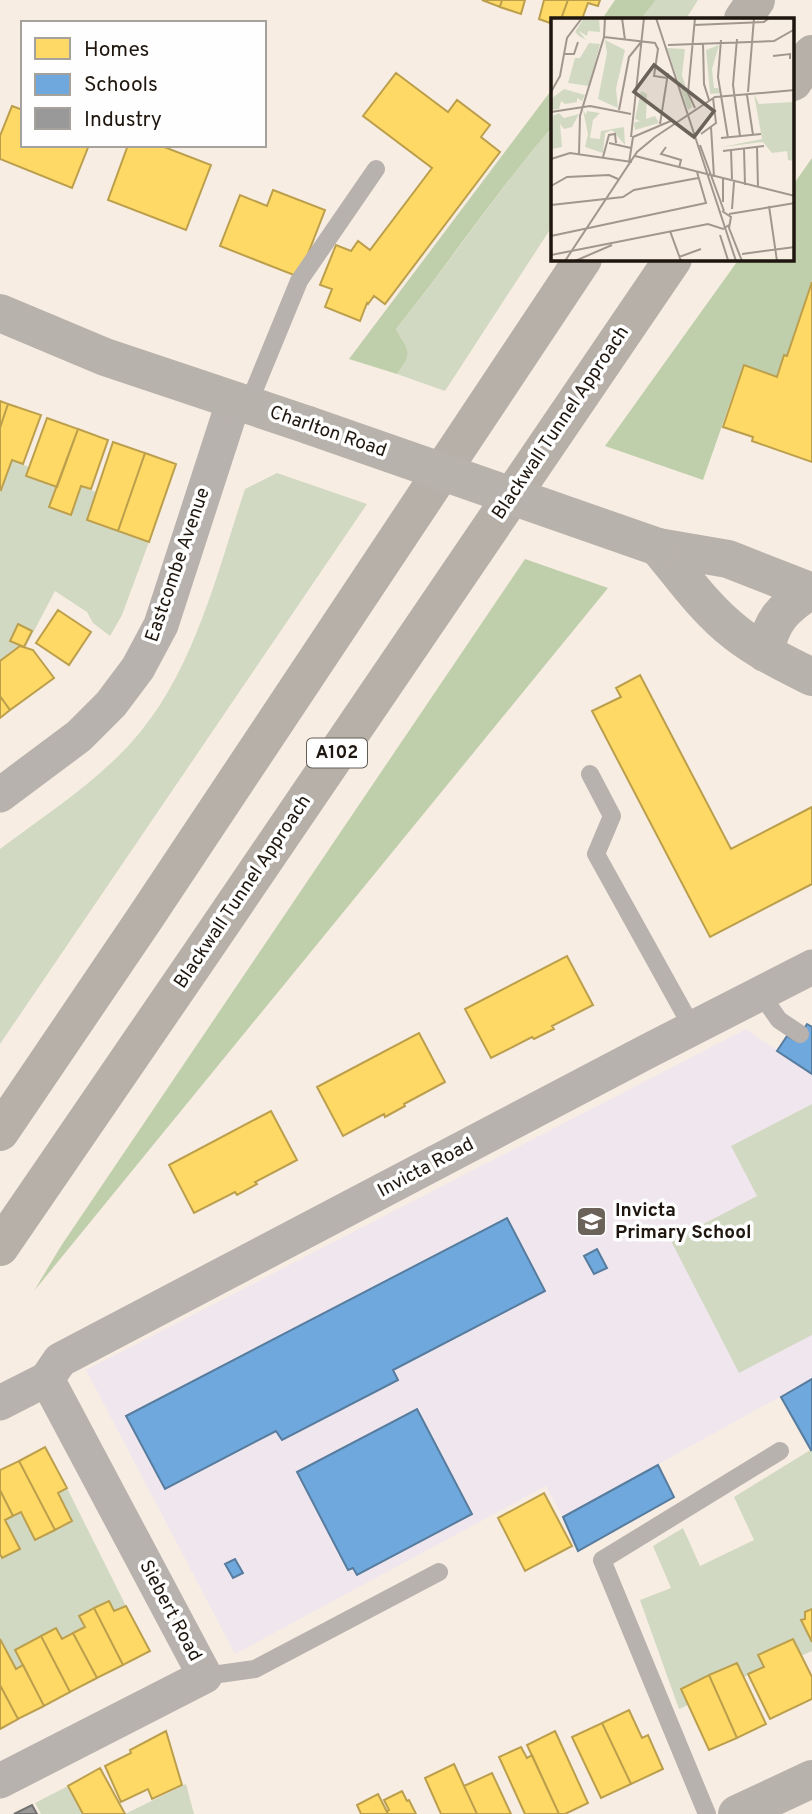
<svg xmlns="http://www.w3.org/2000/svg" width="812" height="1814" font-family="Overpass,sans-serif">
	<rect width="100%" height="100%" fill="#f7ede3"/>
	<path fill="#f0e7ee" d="M746 1029 812 1074V1379L563 1517 546 1486 235 1654 86 1370Z"/>
	<path fill="#d2d9c2" d="M656 0H698L686 19H641Z
		M553 126V225L445 391 397 374C412 354 409 350 396 329 450 263 497 191 553 126Z
		M12 460 29 467 26 476 57 487 50 507 71 514 81 486 96 492 87 520 149 542 122 615 110 636 93 623 87 612 55 591 25 648 19 646 0 661V489H2Z
		M277 473 367 504 0 1044V849C44 816 92 785 129 745 193 676 216 576 245 489Z
		M812 1104V1335L739 1373 671 1241 757 1196 731 1146Z
		M812 1449V1609L806 1612 805 1619 801 1621 812 1642V1651L801 1656 793 1639 759 1655 764 1667 744 1677 737 1663 681 1689 688 1705 679 1709 640 1600 671 1588 653 1546 683 1528 700 1566 754 1540 734 1497Z
		M67 1488 126 1606 114 1611 108 1601 80 1616 85 1627 62 1639 56 1628 15 1650 23 1665 16 1669 0 1639V1559L19 1549 5 1520 21 1512 35 1540 72 1521 58 1493Z
		M186 1784 194 1814H125Z
		M68 1786 83 1814H41L35 1803Z"/>
	<path fill="#c0cfab" d="M615 0H656L641 19H602Z
		M553 88V126C497 191 450 262 396 329 409 351 413 353 397 374L349 359Z
		M812 158V282L787 356 777 377 743 366 703 480 605 446 739 259H793V185Z
		M525 559 608 588 34 1291 61 1246Z"/>
	<path fill="#ffd966" stroke="#bc9f4c" stroke-width="2" d="M482 0H502L500 7Z
		M502 0H525L521 14 500 7Z
		M544 0H568L561 19H553V24L539 19Z
		M568 0H600L598 6 588 3 582 19H561Z
		M396 73 448 112 457 100 490 125 481 137 500 152 385 304 374 296 368 304 367 303 360 321 325 307 332 289 320 285 336 245 351 251 358 241 370 250 432 168 363 116Z
		M12 106 23 110V145H89L72 188 0 159V136Z
		M128 145H159L211 165 186 230 108 200Z
		M273 190 325 210 299 277 220 246 240 195 267 206Z
		M812 282V462L752 441 753 437 723 427 744 365 777 377 784 355 787 356Z
		M0 401 8 404 0 428Z
		M8 404 41 415 23 464 12 460 1 490 0 489V428Z
		M47 418 78 429 57 487 26 476Z
		M78 429 108 440 91 489 81 486 71 515 49 507Z
		M113 442 145 453 118 531 87 520Z
		M145 453 176 464 149 542 118 531Z
		M58 610 91 632 69 665 36 643Z
		M18 624 32 631 24 647 10 641Z
		M20 646 33 650 54 678 10 710 0 696V661Z
		M640 675 731 849 812 807V884L710 937 592 711 621 697 616 688Z
		M0 696 10 710 0 718Z
		M567 956 593 1005 552 1026 554 1029 534 1039 532 1037 491 1058 465 1009Z
		M419 1033 445 1082 404 1104 405 1106 385 1117 384 1114 343 1136 317 1087Z
		M271 1111 297 1160 255 1182 257 1184 237 1195 235 1192 194 1213 169 1165Z
		M45 1447 67 1488 58 1493 72 1521 55 1530 19 1461Z
		M19 1461 55 1530 35 1540 21 1512 13 1516 0 1490V1470Z
		M0 1490 13 1516 5 1520 20 1549 2 1558 0 1554Z
		M544 1493 572 1546 525 1571 498 1518Z
		M109 1601 114 1611 126 1606 150 1651 123 1665 94 1608Z
		M94 1608 123 1665 97 1678 73 1633 85 1627 79 1616Z
		M812 1609V1642L801 1620 805 1619V1612Z
		M56 1628 62 1639 73 1633 97 1678 70 1692 41 1636Z
		M41 1636 70 1692 44 1706 15 1650Z
		M0 1639 16 1669 23 1665 44 1706 18 1719 0 1685Z
		M793 1639 812 1677V1699L770 1719 748 1674 764 1667 758 1655Z
		M737 1663 766 1724 737 1738 709 1675Z
		M709 1675 737 1738 709 1750 681 1689Z
		M0 1685 18 1719 0 1729Z
		M629 1710 642 1738 648 1735 663 1769 631 1784 602 1723Z
		M602 1723 631 1784 601 1798 572 1737Z
		M166 1731 182 1785 152 1799 148 1789 121 1802 105 1766 131 1753 130 1750Z
		M555 1731 588 1803 565 1814H559L527 1745Z
		M521 1747 527 1758 532 1755 559 1814H525L499 1757Z
		M454 1764 464 1786 477 1814H441L425 1778Z
		M100 1768 125 1814H83L68 1786Z
		M492 1773 511 1814H477L464 1786Z
		M402 1791 407 1801 409 1800 416 1814H388L387 1811 389 1810 384 1800Z
		M378 1794 388 1814H361L357 1805Z"/>
	<path fill="#6fa8dc" stroke="#577c9e" stroke-width="2" d="M807 1024 812 1027V1074L777 1051 787 1036 796 1041Z
		M507 1218 545 1291 393 1370 398 1380 282 1440 276 1431 165 1489 126 1416Z
		M597 1249 607 1268 594 1274 584 1256Z
		M812 1379V1449L811 1450 781 1397Z
		M417 1409 472 1514 357 1575 353 1568 348 1570 297 1472Z
		M658 1465 674 1497 578 1551 563 1517Z
		M235 1559 243 1573 233 1578 225 1564Z"/>
	<path fill="#999" stroke="#747270" stroke-width="2" d="M32 1805 37 1814H14Z"/>
	<g fill="none" stroke-linecap="round" stroke-linejoin="round">
		<path stroke="#b8b2ae" stroke-width="18" d="M248 405 299 281 376 169
			M590 774 612 816 596 854 693 1029
			M761 994 779 1020 800 1034
			M205 1676 255 1669 439 1572
			M707 1814 602 1560 780 1451"/>
		<path stroke="#b8b2ae" stroke-width="35" d="M0 795 79 736 111 704 138 668 161 625 234 400
			M0 1403 47 1379 60 1360 648 1051 812 967
			M0 1781 205 1676 47 1379"/>
		<path stroke="#b8b2ac" stroke-width="38" d="M0 313 105 357 308 425
			M658 547C683 577 705 609 736 633 759 651 786 664 812 677
			M658 547 728 559 812 592
			M765 653C771 620 783 609 809 591
			M737 1814 812 1779"/>
		<path stroke="#b6b0a9" stroke-width="38" d="M743 19 756 0
			M793 82 812 54
			M0 1132 145 918 583 259
			M0 1247 200 955 673 259"/>
		<path stroke="#b8b2ac" stroke-width="38" d="M308 425 658 547"/>
	</g>
	<defs>
		<symbol id="school-square" viewBox="-11 -11 22 22"><rect x="-9" y="-9" width="18" height="18" rx="4" fill="#6b6259" stroke="#fefefe"/><path d="M0-5L7-2L0 1L-7-2ZM-4 1L0 2.5L4 1V4Q0 6-4 4Z" fill="#fff"/></symbol>
	</defs>
	<g fill-rule="evenodd">
		<use href="#school-square" x="574" y="1204" width="35" height="35"/>
	</g>
	<g text-anchor="middle" dominant-baseline="central" stroke-width="7" stroke-linejoin="round" paint-order="stroke">
		<rect fill="#fefefe" stroke="#625c57" stroke-width="2" x="307" y="738.5" width="60" height="29" rx="5"/>
		<g font-size="18" font-weight="bold" fill="#1f170f">
			<text x="337" y="753">A102</text>
		</g>
		<g font-size="19" fill="#1f170f" stroke="#fefefe">
			<text transform="translate(561 423) rotate(-56)">Blackwall Tunnel Approach</text>
			<text transform="translate(328 432) rotate(19)">Charlton Road</text>
			<text transform="translate(178 565) rotate(-71)">Eastcombe Avenue</text>
			<text transform="translate(243 892) rotate(-56)">Blackwall Tunnel Approach</text>
			<text transform="translate(426 1168) rotate(-28)">Invicta Road</text>
			<text transform="translate(170 1611) rotate(62)">Siebert Road</text>
		</g>
		<g font-size="19" font-weight="bold" fill="#1f170f" stroke="#fefefe" text-anchor="start">
			<text x="615" y="1211">Invicta<tspan x="615" dy="22">Primary School</tspan></text>
		</g>
	</g>
	<g transform="translate(551 18)">
		<rect width="243" height="243" fill="#f7ede3"/>
		<path d="M33 0H48L49 14 37 13 36 18 28 13 35 22 28 18 24 14ZM54 22 74 32 65 71 67 90 47 81 56 35ZM38 25 49 26 38 68 17 65 24 40H29ZM168 27 161 51 163 70H167L169 75 159 76 155 32ZM116 30 134 31 131 57 141 89 137 92ZM13 71 34 77 31 83 26 80V84L14 86 10 83 8 91 0 92V81ZM90 73 96 76 95 101 104 98 108 105 84 112 83 105 89 103 84 101ZM203 76 208 86 243 84V143L237 142 236 133 221 135 212 124 171 129 211 121ZM32 92 35 97 36 93 49 95 42 102 39 120 49 121 50 113 73 109 74 127 61 112 54 115 52 135 34 129 37 116ZM8 95 13 100 28 96 21 109 13 111 9 106 11 129 1 131 2 137 0 138 2 98Z" fill="#d2d9c2"/>
		<path fill="none" stroke="#a1978e" stroke-width="2" d="M71 0 74 22M105 0 185 243M143 7 213 4 218 0M53 19 104 25 107 31 103 58 116 60M186 21 182 67 189 118M170 22 167 59 177 120M152 25 153 66 158 82M117 27 223 23 244 11M13 36H23L27 24M222 38 239 36V41M0 74 9 58 16 20 31 0M197 74 203 0M196 77 202 117M144 90 137 75 144 0M68 92 78 39 91 23M0 94 39 88 80 96M109 106 117 55M160 109 163 159M150 116 165 105 162 80M80 119 93 0M170 120 210 116M58 125 80 130M149 127 173 193M115 129 110 136 130 142 128 150M206 129 207 169M193 130 194 167M180 132 181 161M172 133 213 128M28 136 29 98 53 19 54 0M84 138 244 178M52 139 58 117 64 116 65 125M0 141 19 135 81 144M78 145 82 119 122 102M0 168 16 159 58 157 67 161M172 184V161M0 187 72 179 83 172 147 160M218 188 226 243M181 191 183 164M171 193 180 199 178 210 191 243M178 196 244 185M119 213 130 243M169 217 177 242M0 218 155 185 146 154M191 236 244 229M0 237 157 206 172 211 178 207M128 239 150 231M14 243 86 134 104 119 164 79 244 72M24 243 61 227"/>
		<path fill="#6b6259" fill-opacity="0.15" stroke="#6b6259" stroke-width="3.5" d="M103 47 163 93 143 119 83 74Z"/>
		<rect width="243" height="243" fill="none" stroke="#1f170f" stroke-width="3.5"/>
	</g>
	<rect x="21" y="21" width="245" height="126" fill="#fefefe" stroke="#a5a29e" stroke-width="2"/>
	<rect x="35" y="38" width="35" height="21" fill="#ffd966" stroke="#a5a29e" stroke-width="2"/>
	<text x="84" y="56" font-size="21" fill="#1f170f">Homes</text>
	<rect x="35" y="74" width="35" height="21" fill="#6fa8dc" stroke="#a5a29e" stroke-width="2"/>
	<text x="84" y="91" font-size="21" fill="#1f170f">Schools</text>
	<rect x="35" y="108" width="35" height="21" fill="#999999" stroke="#a5a29e" stroke-width="2"/>
	<text x="84" y="126" font-size="21" fill="#1f170f">Industry</text>
</svg>
